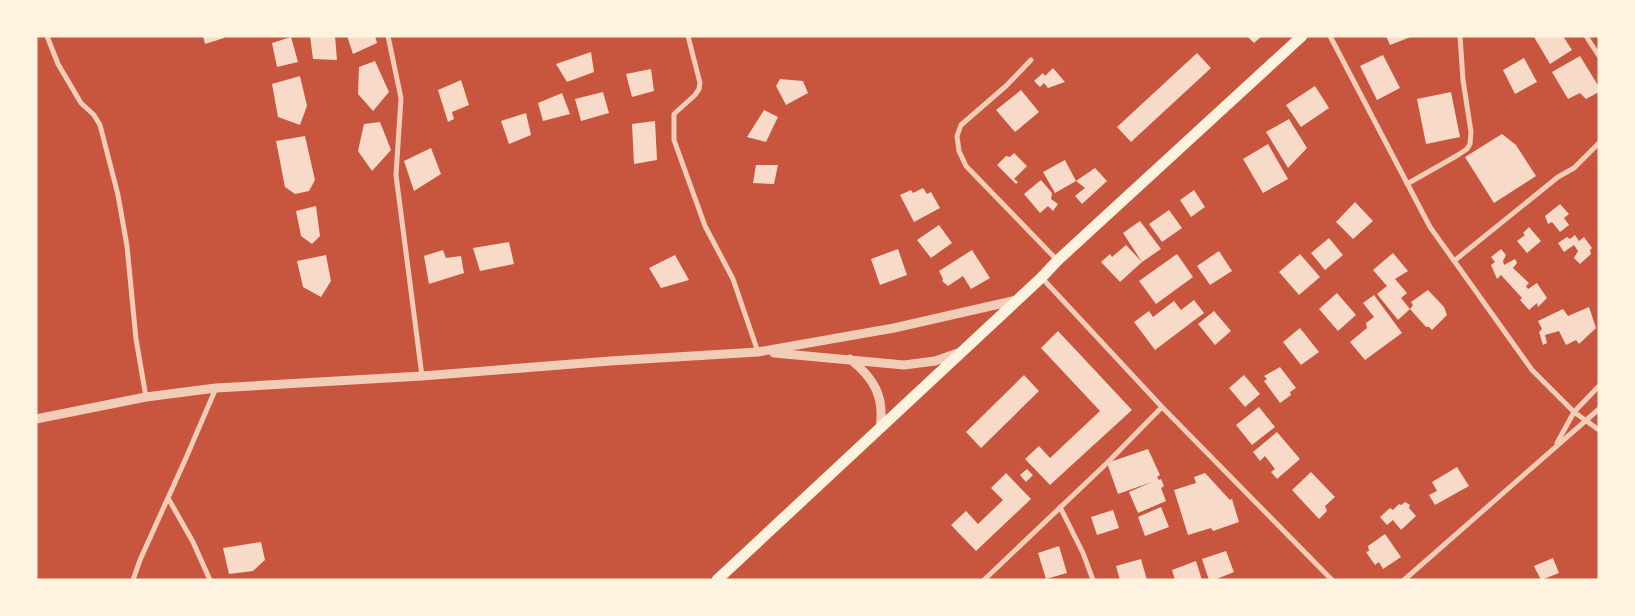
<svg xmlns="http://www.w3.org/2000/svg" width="1635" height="616" font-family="Overpass,sans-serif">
	<rect width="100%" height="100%" fill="#c8553d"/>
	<path fill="#f7dbc8" d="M203 36H224V38L205 44Z
		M310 36H335L337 60 313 59Z
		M347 36H375L377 43 353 54Z
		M1247 36H1262L1254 43Z
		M1386 36H1413L1390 45Z
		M1535 36H1563L1572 50 1550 64 1534 37Z
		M291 37 298 62 277 67 272 43Z
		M591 52 594 72 567 82 556 64Z
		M1197 53 1211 68 1131 142 1117 127Z
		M1383 55 1400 88 1377 100 1360 66Z
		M1580 56 1599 87V92L1586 99 1580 93 1568 99 1552 72Z
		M1524 58 1537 82 1515 94 1503 70Z
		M375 61 389 92 373 111 358 94 359 67Z
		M1053 68 1065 82 1048 88 1044 83 1040 87 1034 81 1043 73 1045 76Z
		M651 69 654 91 632 97 626 74Z
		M300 76 307 106 300 125 278 117 272 84Z
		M780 79 803 81 808 93 786 105 776 86Z
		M461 80 469 105 452 112 454 119 448 122 438 90Z
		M1315 86 1329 108 1301 127 1286 105Z
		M1021 90 1039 112 1015 132 996 110Z
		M603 92 609 113 581 121 575 99Z
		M1451 92 1460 137 1426 144 1417 99Z
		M562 93 570 114 543 121 538 103Z
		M764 110 778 117 766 142 747 137Z
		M526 113 531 135 509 144 501 121Z
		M1289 119 1307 148 1288 168 1266 132Z
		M655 121 657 160 634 164 632 124Z
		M380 122 391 150 372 171 358 151 364 124Z
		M1502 134 1516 145 1536 176 1494 203 1465 157Z
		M305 136 315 180 309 191 295 194 285 187 276 141Z
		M1268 144 1288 179 1263 193 1243 159Z
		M431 148 441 174 414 191 404 161Z
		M1014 153 1027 166 1014 179 1018 182 1016 184 997 165 1006 156 1010 157Z
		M1065 160 1076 181 1055 193 1043 172Z
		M756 165H778L774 184 753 183Z
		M1095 168 1107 181 1082 204 1075 196 1085 188 1076 181Z
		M1041 180 1052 193 1051 199 1058 204 1053 211 1048 206 1040 213 1024 194Z
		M923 188 927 194 931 192 940 208 914 222 900 195 911 190 913 193Z
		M1194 190 1205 207 1191 217 1180 200Z
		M1355 202 1373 221 1353 239 1336 222Z
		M1560 204 1569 214 1564 218 1569 225 1560 232 1552 222 1548 224 1545 216Z
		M316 206 320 236 312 244 301 236 296 211Z
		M1169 210 1182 228 1162 242 1149 224Z
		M1140 221 1161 249 1142 262 1123 233Z
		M939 225 952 243 931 258 917 240Z
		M1529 227 1541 241 1527 253 1517 241 1525 235 1523 233Z
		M1575 235 1579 241 1584 237 1592 248 1590 250 1591 254 1580 264 1574 258 1578 251 1574 245 1564 252 1558 243 1567 237 1570 239Z
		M1329 238 1343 255 1325 270 1311 253Z
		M509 242 514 264 480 271 473 248Z
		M1126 245 1142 262 1120 282 1101 262 1110 254 1112 257Z
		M898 249 907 275 880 285 871 259Z
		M1501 249 1506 255 1503 261 1504 265 1515 259 1517 263 1513 268 1529 283 1526 286 1528 289 1537 283 1547 298 1538 307 1537 303 1529 310 1520 300 1522 298 1501 275 1497 279 1491 265 1495 262 1491 257Z
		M443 250 446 258 461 256 464 273 429 284 424 256Z
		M972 250 990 278 971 289 963 276 948 286 942 281 943 279 939 271Z
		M1219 251 1232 271 1210 285 1197 266Z
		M1393 253 1408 271 1395 279 1407 293 1401 298 1410 309 1413 305 1411 302 1428 290 1444 307 1447 315 1432 330 1429 327H1426L1410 309 1398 320 1377 294 1387 286 1373 270Z
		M1177 254 1193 277 1156 304 1139 281Z
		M1300 254 1320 277 1299 295 1279 272Z
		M326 255 331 281 321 297 303 287 297 261Z
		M675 255 689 280 661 288 649 268Z
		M1337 293 1356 315 1338 331 1319 309Z
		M1374 295 1402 333 1365 360 1350 342 1367 328 1366 323 1374 317 1363 303Z
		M1194 300 1204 313 1155 350 1134 322 1149 311 1153 317 1174 301 1181 310Z
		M1589 307 1596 328 1579 344 1576 340 1566 345 1559 331 1545 335 1547 343 1543 345 1539 332 1542 329 1538 321 1563 309 1568 316Z
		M1214 311 1231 331 1215 345 1198 324Z
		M1300 328 1319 352 1301 365 1283 342Z
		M1058 331 1132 410 1050 485 1025 459 1039 446 1050 458 1100 411 1041 348Z
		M1280 367 1296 388 1290 392 1291 395 1280 403 1264 381 1267 379 1264 376Z
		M1024 375 1039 391 981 448 966 432Z
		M1244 375 1260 394 1245 407 1229 388Z
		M1259 407 1275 427 1252 445 1236 425Z
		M1277 432 1300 459 1277 479 1271 472 1275 469 1265 456 1260 461 1253 452Z
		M1148 449 1160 475 1157 477 1159 480 1161 479 1164 486 1161 488 1166 501 1138 513 1129 492 1152 482 1118 494 1107 463Z
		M1457 467 1469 486 1435 505 1429 495 1437 491 1432 482Z
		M1027 469 1033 475 1026 482 1020 475Z
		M1311 472 1335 497 1325 506 1327 511 1319 519 1292 490Z
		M1006 473 1031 499 976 551 951 525 966 511 978 524 1003 500 991 488Z
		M1205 473 1230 500 1232 499 1239 522 1213 531 1211 528 1188 535 1174 490 1196 483 1194 477Z
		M1405 502 1410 505 1409 508 1416 516 1401 530 1393 520 1387 525 1380 517 1390 508 1393 510 1399 504 1401 505Z
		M1161 507 1169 527 1145 536 1138 517Z
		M1113 510 1119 528 1097 535 1091 517Z
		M1385 534 1401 557 1383 569 1379 562 1375 565 1366 552 1369 551 1368 546Z
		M261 542 265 560 253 571 229 574 223 548Z
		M1059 546 1067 573 1046 579 1038 553Z
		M1226 551 1234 572 1214 580H1209L1202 559Z
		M1553 558 1559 573 1541 580 1534 566Z
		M1141 559 1147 580H1120L1116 566Z
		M1196 561 1202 580H1175L1172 570Z"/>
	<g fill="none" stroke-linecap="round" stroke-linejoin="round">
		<path stroke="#f1ccb7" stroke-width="5" d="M47 36 58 64 81 103 94 115 100 125 118 195 127 246 136 339 146 397
			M388 36 401 98 396 175 422 376
			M688 36 700 83 699 89 695 95 674 114V140L705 226 733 279 758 352
			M1330 36 1430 227 1532 370 1574 412 1599 430
			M1586 36 1599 56
			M1031 60 1006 86 961 125 957 136 959 151 966 166 1057 260
			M1407 184 1458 155 1467 149 1470 144 1471 132 1463 80 1460 36
			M1454 261 1558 177 1574 168 1599 143
			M1042 278 1162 407 1332 580
			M1557 443 1574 412 1599 386
			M168 498 193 542 210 580
			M1060 507 1083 553 1093 580
			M133 580 140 560 186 458 216 388
			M984 580 1107 463 1162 407
			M1404 580 1599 409"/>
		<path stroke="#f1ccb7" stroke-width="9" d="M774 353 904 365 935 361 958 353
			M850 359C874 378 885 397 880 428
			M36 419 146 397 216 388 422 376 610 361 758 352 894 328 1017 300"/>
		<path stroke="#fff3e0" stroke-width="11" d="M717 580 1041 278 1058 260 1302 36"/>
	</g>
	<rect width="1635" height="616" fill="none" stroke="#fff3e0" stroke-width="75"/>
</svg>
